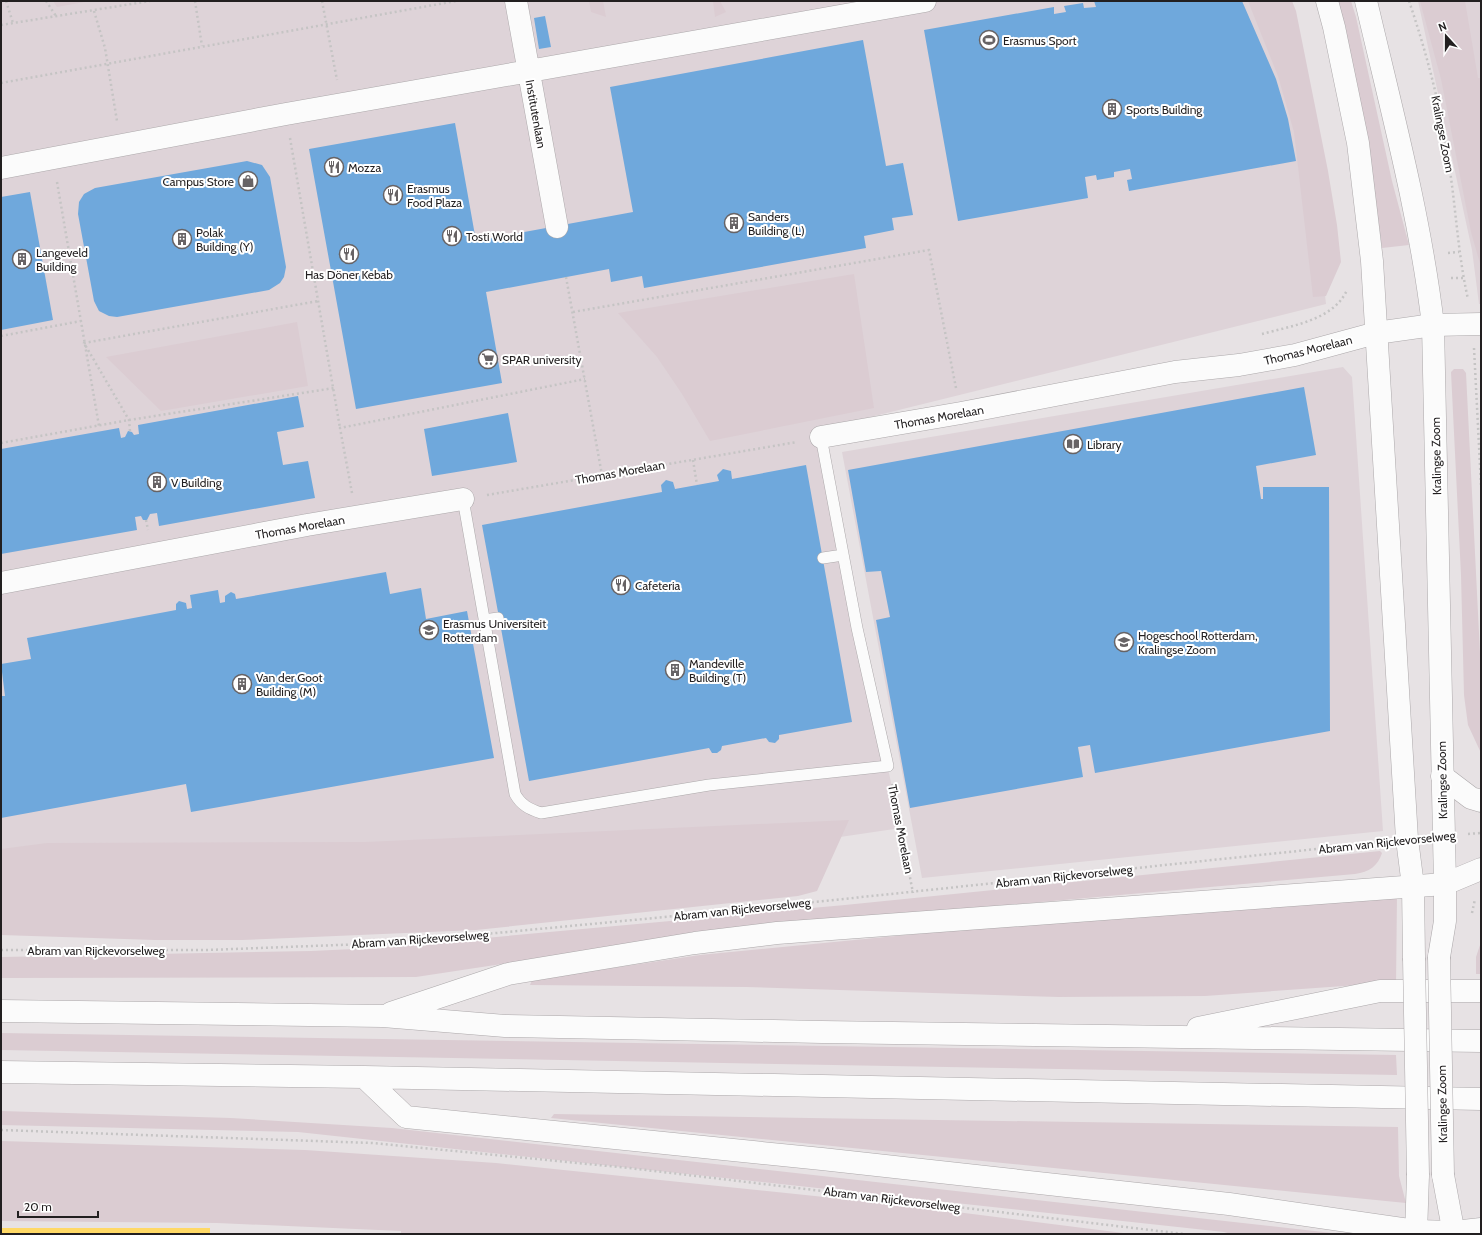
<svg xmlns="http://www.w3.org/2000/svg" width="1482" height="1235" font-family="Cabin,sans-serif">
	<rect width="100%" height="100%" fill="#e7e2e4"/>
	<path fill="#ded3d8" d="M1 1H1271L1307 133 1326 304 814 431 901 828 555 879 1 905Z
		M1418 1H1481V304H1479L1472 250Z
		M1343 367 1352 377 1383 831 922 878 842 452Z"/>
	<path fill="#dbccd2" d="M53 1H90L57 7Z
		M589 1H603L606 17 591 12Z
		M713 1H720L726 12 715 17Z
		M1248 1H1292L1296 11 1328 171 1337 225 1341 262 1326 296 1313 297 1294 132 1278 76Z
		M1338 1H1351L1356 17 1392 181 1409 245 1382 248C1371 165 1359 82 1338 1Z
		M1420 1H1465L1478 78H1481V267L1471 232 1441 79Z
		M854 274 874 408 710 441 682 394 657 357 618 313Z
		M297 322 308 386 161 411 106 357Z
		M1454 369H1463L1466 373 1481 673V753L1468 725 1464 695 1461 575 1451 372Z
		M849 820 817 891 798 896 476 930 242 940H155L1 935V849L47 843 365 842Z
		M1380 851 1382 853C1378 866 1369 872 1355 874L804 923 693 935 416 977 1 978V957L311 951 375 948 845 905Z
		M1388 895 1397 896 1396 985 1386 983 1205 996 1059 997 746 987 530 985 532 980 700 955 937 932Z
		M1481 942V974H1476V957Z
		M1 1033 1396 1055 1397 1075 1 1050Z
		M1 1111 231 1118 392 1128 1341 1234H1231L1224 1232 298 1132 1 1125Z
		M554 1114 1398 1127 1399 1176 1406 1203 551 1118Z
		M1 1141 305 1150 496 1163 901 1205 1131 1234H401V1231L217 1223 1 1221Z"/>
	<path fill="#ffd966" d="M1 1228H210V1234H1Z"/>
	<path fill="#6fa8dc" d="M1094 1H1242L1276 79 1288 119 1296 161 1129 191 1127 180 1132 179 1130 169 1114 172V177L1097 180 1096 175 1085 177 1088 198 958 221 924 30 1054 7V14L1066 12 1064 6 1083 3 1084 8 1096 7Z
		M545 16 551 47 539 49 534 18Z
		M863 40 886 166 903 163 913 215 892 218 894 230 864 236 866 248 644 288 642 276 611 282 609 269 486 292 502 383 356 409 309 149 455 123 476 241 633 212 610 87Z
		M247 161 262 165 270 177 286 267 284 277 280 283 269 290 117 317 109 316 99 311 94 301 78 214 79 202 84 194 95 188Z
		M30 192 53 320 1 330V197Z
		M1304 387 1316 455 1256 466 1261 499H1263V487H1329L1330 731 1095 773 1090 745 1078 747 1083 777 910 808 876 620 890 617 881 571 866 572 848 470Z
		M298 396 304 427 277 432 283 465 308 461 315 498 159 526 157 513 150 514 147 520H143L141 516 135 517 137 530 1 554V449L119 428 121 438 125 437 128 431 132 432 134 435 139 434 138 425Z
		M508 413 517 462 432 476 424 429Z
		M806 465 852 722 779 735V739L775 743 769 742 766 738 722 746 721 750 717 753H712L709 748 529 781 482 525 662 492 661 485 666 480 673 482 675 489 719 481 717 475 723 469 731 471 732 479Z
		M386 572 390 594 421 588 426 619 467 611 494 758 191 812 186 784 1 818V696H5L1 664 31 659 27 638 176 610V604L179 601 186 603 187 609 192 608 190 595 218 590 220 603 225 602V596L231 592 235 594 236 599Z"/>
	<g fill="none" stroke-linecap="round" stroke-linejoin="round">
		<defs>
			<path id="lane" d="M463 499 515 794C521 805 529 809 541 813L709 785 888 766 857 628 821 437
				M823 558 843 555
				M484 620 498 618"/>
			<path id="street" d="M516 1 557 227
				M1 168 286 114 925 1
				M821 437 961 413 1175 372 1239 365 1295 355 1376 333 1433 325 1481 324
				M1 583 307 525 463 499"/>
			<path id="secondary" d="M1327 1 1334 27 1358 143 1372 261 1407 839 1413 886 1414 958
				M1366 1C1391 108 1420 215 1433 325L1445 884V921L1439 957
				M1443 1175 1454 1234
				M1416 1234 1418 1175"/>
			<path id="primary" d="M1442 776 1471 798 1481 801
				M1 1011 383 1016 505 1026 822 1032 1481 1041
				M391 1013 508 974 695 943 777 933 1445 884 1481 869
				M1198 1028 1380 991H1481
				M1 1072 364 1077 1481 1099
				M364 1077 406 1117 822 1159 1229 1204 1416 1231 1454 1232 1481 1229"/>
		</defs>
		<use href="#lane" stroke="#aca8aa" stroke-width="12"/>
		<use href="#street" stroke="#aca8aa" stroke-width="23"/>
		<use href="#secondary" stroke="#aca8aa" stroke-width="23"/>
		<use href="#primary" stroke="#aca8aa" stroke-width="23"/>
		<path stroke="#c5c4c4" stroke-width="2.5" stroke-dasharray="2 3" stroke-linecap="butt" d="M6 1 13 23
			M46 1 56 16
			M195 1 202 46
			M322 1 337 80
			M1409 1C1427 54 1441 108 1449 164 1456 209 1458 255 1468 299
			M94 11 105 48 117 121
			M1 25 150 1
			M1 83 456 1
			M290 138 340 428
			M57 182 99 426
			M1448 253 1459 252
			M566 277 602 475
			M1451 278H1463
			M573 312 929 250 956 388
			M1262 334C1291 326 1334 320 1347 290
			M1 336 81 321
			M1474 348 1481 485
			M130 431 129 420 84 343 318 301
			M1 443 129 420 334 388
			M693 460 697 485
			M352 493 340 428 585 379
			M487 495 797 442
			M146 520 148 530
			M892 784 913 893
			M1468 834 1481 833
			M777 906 1383 842
			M1472 913 1475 899
			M1 950H207L391 943 770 907
			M1 1130 372 1143 629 1168 1184 1234"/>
		<use href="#lane" stroke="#fbfbfb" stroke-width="11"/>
		<use href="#street" stroke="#fbfbfb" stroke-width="22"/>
		<use href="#secondary" stroke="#fbfbfb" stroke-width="22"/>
		<use href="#primary" stroke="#fbfbfb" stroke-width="22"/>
		<defs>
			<path id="secondary-bridge" d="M1439 957 1443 1175
				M1414 958 1418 1175"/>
		</defs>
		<use href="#secondary-bridge" stroke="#aca8aa" stroke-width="23" stroke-linecap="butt"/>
		<use href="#secondary-bridge" stroke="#fbfbfb" stroke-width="22"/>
	</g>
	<defs>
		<symbol id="stadium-ring" viewBox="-11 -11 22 22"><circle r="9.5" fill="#fff" stroke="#676365" stroke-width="1.5"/><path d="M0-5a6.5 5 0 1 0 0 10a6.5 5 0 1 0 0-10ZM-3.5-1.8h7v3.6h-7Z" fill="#676365"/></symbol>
		<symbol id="building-ring" viewBox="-11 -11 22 22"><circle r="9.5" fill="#fff" stroke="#676365" stroke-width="1.5"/><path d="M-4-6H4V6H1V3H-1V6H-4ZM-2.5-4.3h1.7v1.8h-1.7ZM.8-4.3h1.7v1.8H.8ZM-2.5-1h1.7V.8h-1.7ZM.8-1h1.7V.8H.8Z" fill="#676365"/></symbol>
		<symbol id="restaurant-ring" viewBox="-11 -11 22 22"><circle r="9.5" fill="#fff" stroke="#676365" stroke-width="1.5"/><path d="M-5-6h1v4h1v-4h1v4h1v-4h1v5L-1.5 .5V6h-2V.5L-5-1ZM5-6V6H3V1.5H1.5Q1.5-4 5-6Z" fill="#676365"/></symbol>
		<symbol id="shop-ring" viewBox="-11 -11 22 22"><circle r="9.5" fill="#fff" stroke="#676365" stroke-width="1.5"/><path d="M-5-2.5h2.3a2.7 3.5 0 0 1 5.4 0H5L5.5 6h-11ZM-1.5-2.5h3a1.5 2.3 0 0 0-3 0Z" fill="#676365"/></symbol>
		<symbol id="supermarket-ring" viewBox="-11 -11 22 22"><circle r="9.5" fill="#fff" stroke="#676365" stroke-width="1.5"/><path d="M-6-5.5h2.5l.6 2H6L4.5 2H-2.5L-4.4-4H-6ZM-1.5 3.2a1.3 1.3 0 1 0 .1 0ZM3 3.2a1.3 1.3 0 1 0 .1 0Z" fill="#676365"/></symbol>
		<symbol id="library-ring" viewBox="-11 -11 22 22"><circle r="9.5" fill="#fff" stroke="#676365" stroke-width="1.5"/><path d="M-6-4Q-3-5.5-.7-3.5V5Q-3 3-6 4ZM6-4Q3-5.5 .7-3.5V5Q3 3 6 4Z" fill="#676365"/></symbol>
		<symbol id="university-ring" viewBox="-11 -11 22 22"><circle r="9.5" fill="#fff" stroke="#676365" stroke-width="1.5"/><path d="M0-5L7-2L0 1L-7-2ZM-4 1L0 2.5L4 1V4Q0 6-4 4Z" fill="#676365"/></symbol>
	</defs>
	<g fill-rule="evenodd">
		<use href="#stadium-ring" x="978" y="29" width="22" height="22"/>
		<use href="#building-ring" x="1101" y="98" width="22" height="22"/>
		<use href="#restaurant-ring" x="323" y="156" width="22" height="22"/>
		<use href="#shop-ring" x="237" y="170" width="22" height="22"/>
		<use href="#restaurant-ring" x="382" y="184" width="22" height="22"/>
		<use href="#building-ring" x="723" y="212" width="22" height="22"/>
		<use href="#restaurant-ring" x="441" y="225" width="22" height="22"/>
		<use href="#building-ring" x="171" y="228" width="22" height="22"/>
		<use href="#restaurant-ring" x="338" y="243" width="22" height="22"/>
		<use href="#building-ring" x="11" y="248" width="22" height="22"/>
		<use href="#supermarket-ring" x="477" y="348" width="22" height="22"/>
		<use href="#library-ring" x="1062" y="433" width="22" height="22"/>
		<use href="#building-ring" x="146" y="471" width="22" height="22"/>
		<use href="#restaurant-ring" x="610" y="574" width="22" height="22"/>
		<use href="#university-ring" x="418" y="619" width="22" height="22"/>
		<use href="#university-ring" x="1113" y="631" width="22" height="22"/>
		<use href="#building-ring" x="664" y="659" width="22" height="22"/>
		<use href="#building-ring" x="231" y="673" width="22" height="22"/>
	</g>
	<g text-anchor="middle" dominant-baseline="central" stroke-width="4" stroke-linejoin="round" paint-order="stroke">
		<g font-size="12" fill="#221f20" stroke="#fff" text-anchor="start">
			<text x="1003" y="40">Erasmus Sport</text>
			<text x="1126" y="109">Sports Building</text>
			<text x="348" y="167">Mozza</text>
			<text x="234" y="181" text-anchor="end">Campus Store</text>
			<text x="407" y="188">Erasmus<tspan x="407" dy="14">Food Plaza</tspan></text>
			<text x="748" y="216">Sanders<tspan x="748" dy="14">Building (L)</tspan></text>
			<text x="196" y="232">Polak<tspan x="196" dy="14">Building (Y)</tspan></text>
			<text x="466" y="236">Tosti World</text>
			<text x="36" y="252">Langeveld<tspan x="36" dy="14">Building</tspan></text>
			<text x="349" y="274" text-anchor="middle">Has Döner Kebab</text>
			<text x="502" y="359">SPAR university</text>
			<text x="1087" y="444">Library</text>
			<text x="171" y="482">V Building</text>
			<text x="635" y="585">Cafeteria</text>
			<text x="443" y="623">Erasmus Universiteit<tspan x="443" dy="14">Rotterdam</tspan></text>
			<text x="1138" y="635">Hogeschool Rotterdam,<tspan x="1138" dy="14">Kralingse Zoom</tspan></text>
			<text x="689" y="663">Mandeville<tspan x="689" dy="14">Building (T)</tspan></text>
			<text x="256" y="677">Van der Goot<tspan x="256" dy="14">Building (M)</tspan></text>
		</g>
		<g font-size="12" fill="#221f20" stroke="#fff">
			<text transform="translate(536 114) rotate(80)">Institutenlaan</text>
			<text transform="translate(1443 134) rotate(79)">Kralingse Zoom</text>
			<text transform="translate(1308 350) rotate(-14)">Thomas Morelaan</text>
			<text transform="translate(939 417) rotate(-10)">Thomas Morelaan</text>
			<text transform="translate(1436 456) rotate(-91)">Kralingse Zoom</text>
			<text transform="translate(620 472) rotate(-10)">Thomas Morelaan</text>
			<text transform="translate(300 527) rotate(-10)">Thomas Morelaan</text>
			<text transform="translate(1442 780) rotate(-91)">Kralingse Zoom</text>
			<text transform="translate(901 829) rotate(79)">Thomas Morelaan</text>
			<text transform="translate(1387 842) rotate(-6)">Abram van Rijckevorselweg</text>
			<text transform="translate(1064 876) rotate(-6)">Abram van Rijckevorselweg</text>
			<text transform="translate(742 909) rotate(-6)">Abram van Rijckevorselweg</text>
			<text transform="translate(420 939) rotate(-4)">Abram van Rijckevorselweg</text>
			<text x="96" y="950">Abram van Rijckevorselweg</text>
			<text transform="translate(1442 1104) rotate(-91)">Kralingse Zoom</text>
			<text transform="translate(892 1199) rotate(7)">Abram van Rijckevorselweg</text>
		</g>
	</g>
	<rect width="1482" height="1235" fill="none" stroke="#221f20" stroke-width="4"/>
	<g transform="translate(1446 36) rotate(339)" stroke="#ffffff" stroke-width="3" paint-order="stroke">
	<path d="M0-3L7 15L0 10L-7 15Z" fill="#221f20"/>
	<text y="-6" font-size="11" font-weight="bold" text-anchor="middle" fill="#221f20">N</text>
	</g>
	<path d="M18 1211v6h80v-6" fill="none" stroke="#221f20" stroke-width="2"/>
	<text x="24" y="1211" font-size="12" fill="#221f20" stroke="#ffffff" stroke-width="3" paint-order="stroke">20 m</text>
</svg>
